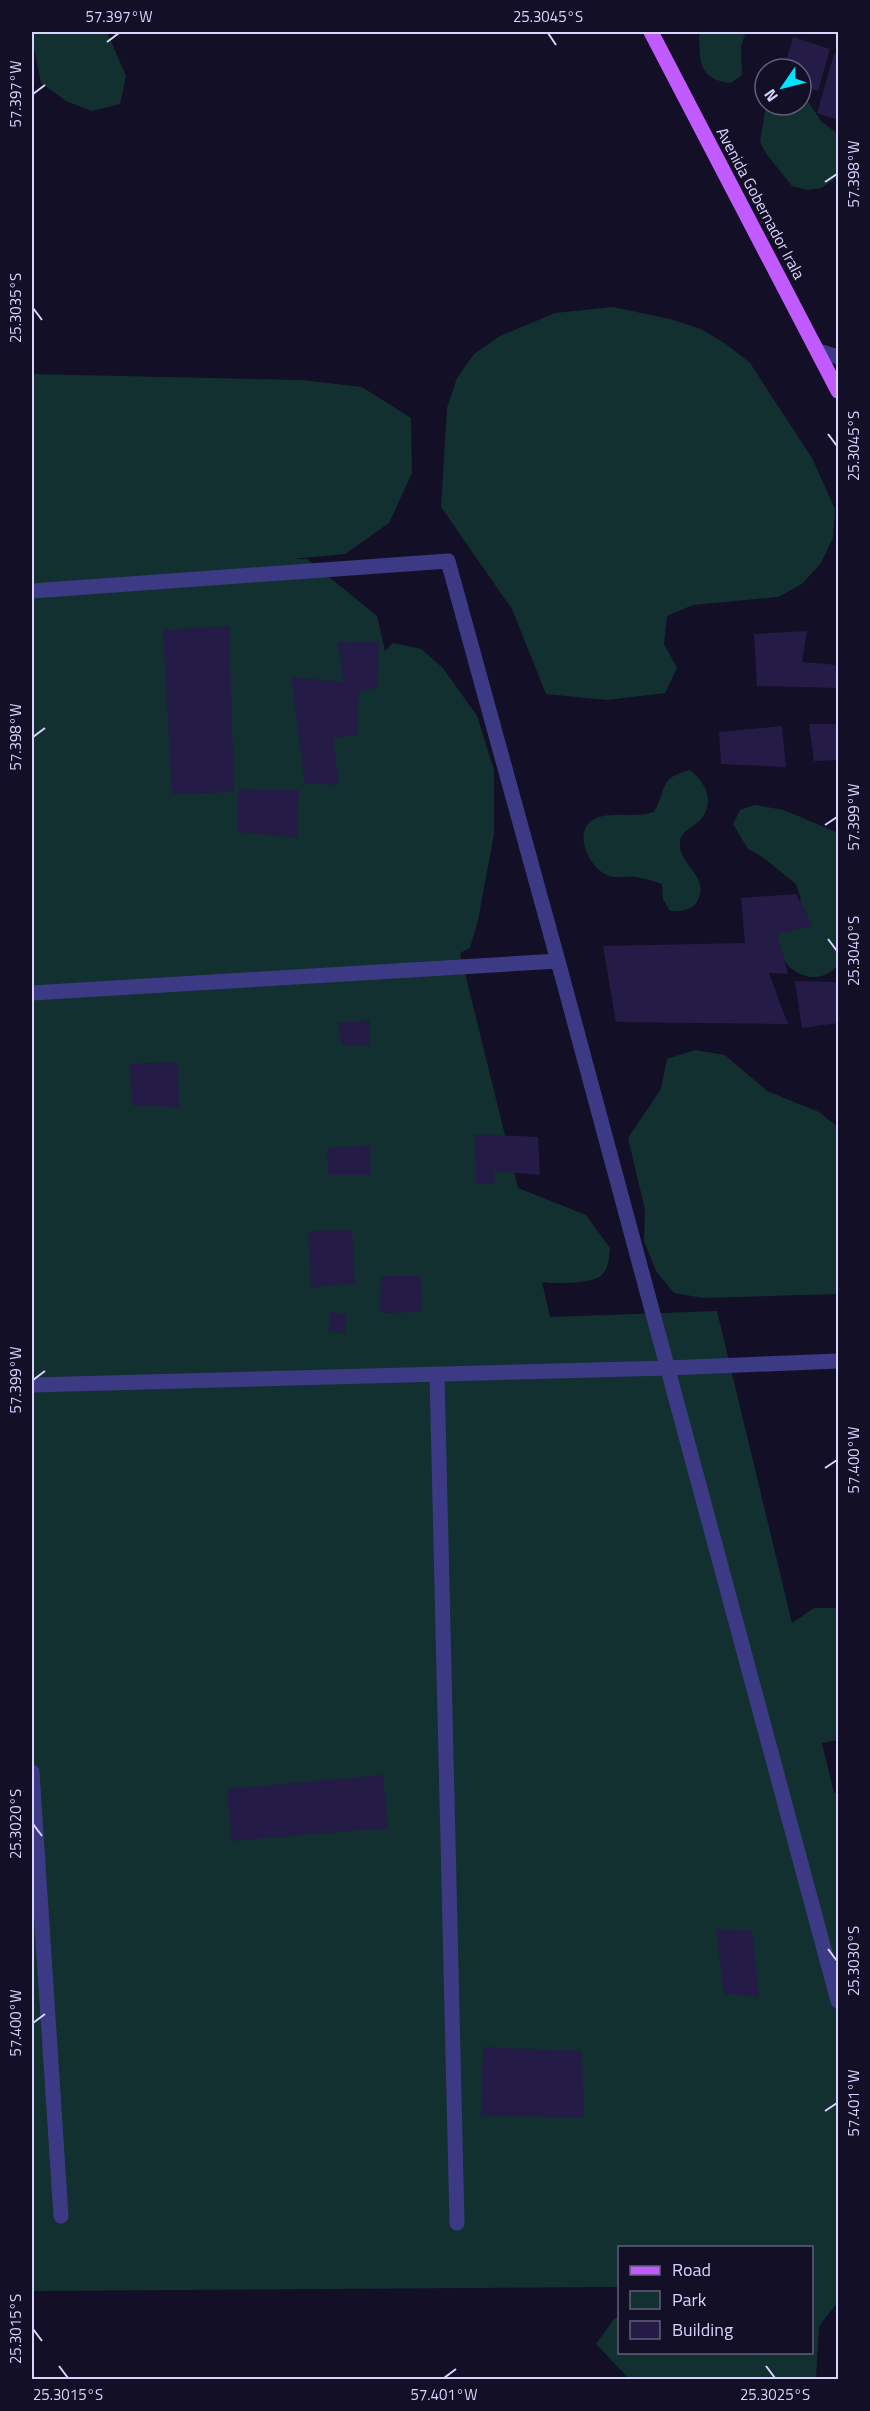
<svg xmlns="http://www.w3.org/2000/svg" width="870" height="2411" font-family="'Titillium Web',sans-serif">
	<rect width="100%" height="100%" fill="#130f26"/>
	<path fill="#12302f" d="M33 32H107L126 76 120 104 92 111 66 101 41 83 32 39Z
		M699 32H746L741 46 742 75 731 83C697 80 700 59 699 32Z
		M801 91 821 121 838 134V177L821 188 807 190 792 186 767 155 760 142 766 105H801Z
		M613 307 670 319 701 329 726 344 750 363 812 458 835 509 833 538 821 563 802 584 778 597 693 605 667 616 664 644 677 668 665 693 607 700 546 694 512 609 441 507 447 408 457 378 474 354 500 336 555 313Z
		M32 374 302 380 362 387 411 418 412 473 389 523 345 554 293 559H307L377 616 385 651 393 643 421 649 443 668 477 716 494 770V834L478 920 470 948 460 953 518 1188 586 1215 610 1248C609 1257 609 1268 602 1275 594 1284 553 1284 542 1282L550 1317 717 1311 792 1623 814 1608H838V1740L822 1743 834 1793 838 1792V2302L819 2326 816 2379H629L596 2344 613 2320 619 2316 620 2352H812V2248H620L619 2287 32 2291Z
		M690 770C705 782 715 800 702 818 696 826 682 830 680 841 677 865 710 875 698 900 693 911 681 911 670 911L663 899 662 884C653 881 644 878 635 877 626 876 615 879 607 875 587 867 570 826 599 817 617 812 636 818 654 812 668 787 658 778 690 770Z
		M755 805 784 810 838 833V964C820 989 786 975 778 948 777 944 778 938 777 934L795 913 801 899 796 884 761 856 748 849 733 824 740 810Z
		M695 1050 725 1055 767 1091 819 1112 838 1127V1294L703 1298 674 1293 656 1271 644 1241 645 1210 628 1138 661 1089 667 1059Z"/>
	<path fill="#241b47" d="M793 37 830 49 818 91 801 85V69H784Z
		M834 54 838 55V120L817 113Z
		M229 626 234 792 172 794 163 630Z
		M807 631 802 662 838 665V688L757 686 754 634Z
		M379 641 378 687 359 692 357 735 333 738 339 785 305 783 291 677 343 682 338 642Z
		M809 724H838V760L814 761Z
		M782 726 786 767 721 764 719 732Z
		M238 789 299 790 297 838 238 832Z
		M796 894 813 926 777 934 788 974 769 973 788 1024 616 1022 603 946 745 943 741 898Z
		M795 981 838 982V1023L802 1028Z
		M370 1020V1045H342L338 1023Z
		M178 1062 179 1107 133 1106 129 1064Z
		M475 1134 538 1137 540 1175 494 1171 495 1184H476Z
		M370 1145 371 1175H328L327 1148Z
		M352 1230 355 1283 311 1288 308 1231Z
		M381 1276H420L422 1312 380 1313Z
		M330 1312 346 1314V1333L329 1332Z
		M383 1775 388 1828 232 1841 227 1789Z
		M716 1929 752 1930 759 1997 724 1994Z
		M483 2047 582 2051 584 2117 481 2116Z"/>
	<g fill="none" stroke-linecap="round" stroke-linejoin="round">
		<path stroke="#3d3a85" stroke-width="15" d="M818 351 838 357
			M32 591 448 561 558 961 838 2001
			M32 993 558 961
			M437 1374 457 2223
			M32 1385 668 1368 838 1361
			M32 1772 61 2216"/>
		<path stroke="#c25bff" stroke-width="15" d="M651 32 838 391"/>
	</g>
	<path fill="none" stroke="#d9d4ff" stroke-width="2" d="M548 33 556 45M107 42 119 33M33 94 45 85M825 182 837 174M33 308 42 320M828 434 837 446M33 737 45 728M825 825 837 817M828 939 837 951M33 1380 45 1371M825 1468 837 1460M33 1824 42 1836M828 1949 837 1961M33 2023 45 2014M825 2111 837 2103M33 2329 42 2341M59 2366 68 2378M766 2366 775 2378M444 2378 456 2369"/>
	<g text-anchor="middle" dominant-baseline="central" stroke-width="5" stroke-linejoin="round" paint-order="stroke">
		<g font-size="16" fill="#d9d4ff" stroke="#130f26">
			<text transform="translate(761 203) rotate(62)">Avenida Gobernador Irala</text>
		</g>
	</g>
	<rect width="870" height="2411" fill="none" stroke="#130f26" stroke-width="66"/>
	<rect x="618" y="2246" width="195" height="108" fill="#130f26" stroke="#625e7d" stroke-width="1.5"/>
	<rect x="630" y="2266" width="30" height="9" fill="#c25bff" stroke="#625e7d" stroke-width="1.5"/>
	<text x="672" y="2276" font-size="18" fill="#d9d4ff">Road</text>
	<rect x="630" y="2291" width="30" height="18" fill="#12302f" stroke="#625e7d" stroke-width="1.5"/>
	<text x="672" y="2306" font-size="18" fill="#d9d4ff">Park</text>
	<rect x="630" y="2321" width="30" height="18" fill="#241b47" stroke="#625e7d" stroke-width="1.5"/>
	<text x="672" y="2336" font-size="18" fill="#d9d4ff">Building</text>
	<g transform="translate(783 87) rotate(235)"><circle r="28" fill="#130f26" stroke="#625e7d" stroke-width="1.5"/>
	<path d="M0-4.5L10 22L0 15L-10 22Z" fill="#00e5ff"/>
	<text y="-9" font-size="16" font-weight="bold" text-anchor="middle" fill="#d9d4ff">N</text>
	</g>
	<rect x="33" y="33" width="804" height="2345" fill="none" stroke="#d9d4ff" stroke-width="2"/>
	<g font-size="15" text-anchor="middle" fill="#d9d4ff">
		<text x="119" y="22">57.397°W</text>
		<text x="548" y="22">25.3045°S</text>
		<text transform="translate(16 94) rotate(-90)" y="5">57.397°W</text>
		<text transform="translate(854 174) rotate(-90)" y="5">57.398°W</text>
		<text transform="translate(16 308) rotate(-90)" y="5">25.3035°S</text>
		<text transform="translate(854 446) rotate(-90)" y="5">25.3045°S</text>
		<text transform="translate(16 737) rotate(-90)" y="5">57.398°W</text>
		<text transform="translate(854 817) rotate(-90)" y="5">57.399°W</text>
		<text transform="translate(854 951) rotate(-90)" y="5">25.3040°S</text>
		<text transform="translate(16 1380) rotate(-90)" y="5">57.399°W</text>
		<text transform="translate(854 1460) rotate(-90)" y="5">57.400°W</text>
		<text transform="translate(16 1824) rotate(-90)" y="5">25.3020°S</text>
		<text transform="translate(854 1961) rotate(-90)" y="5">25.3030°S</text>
		<text transform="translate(16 2023) rotate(-90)" y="5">57.400°W</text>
		<text transform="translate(854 2103) rotate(-90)" y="5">57.401°W</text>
		<text transform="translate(16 2329) rotate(-90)" y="5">25.3015°S</text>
		<text x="68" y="2400">25.3015°S</text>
		<text x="444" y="2400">57.401°W</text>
		<text x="775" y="2400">25.3025°S</text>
	</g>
</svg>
